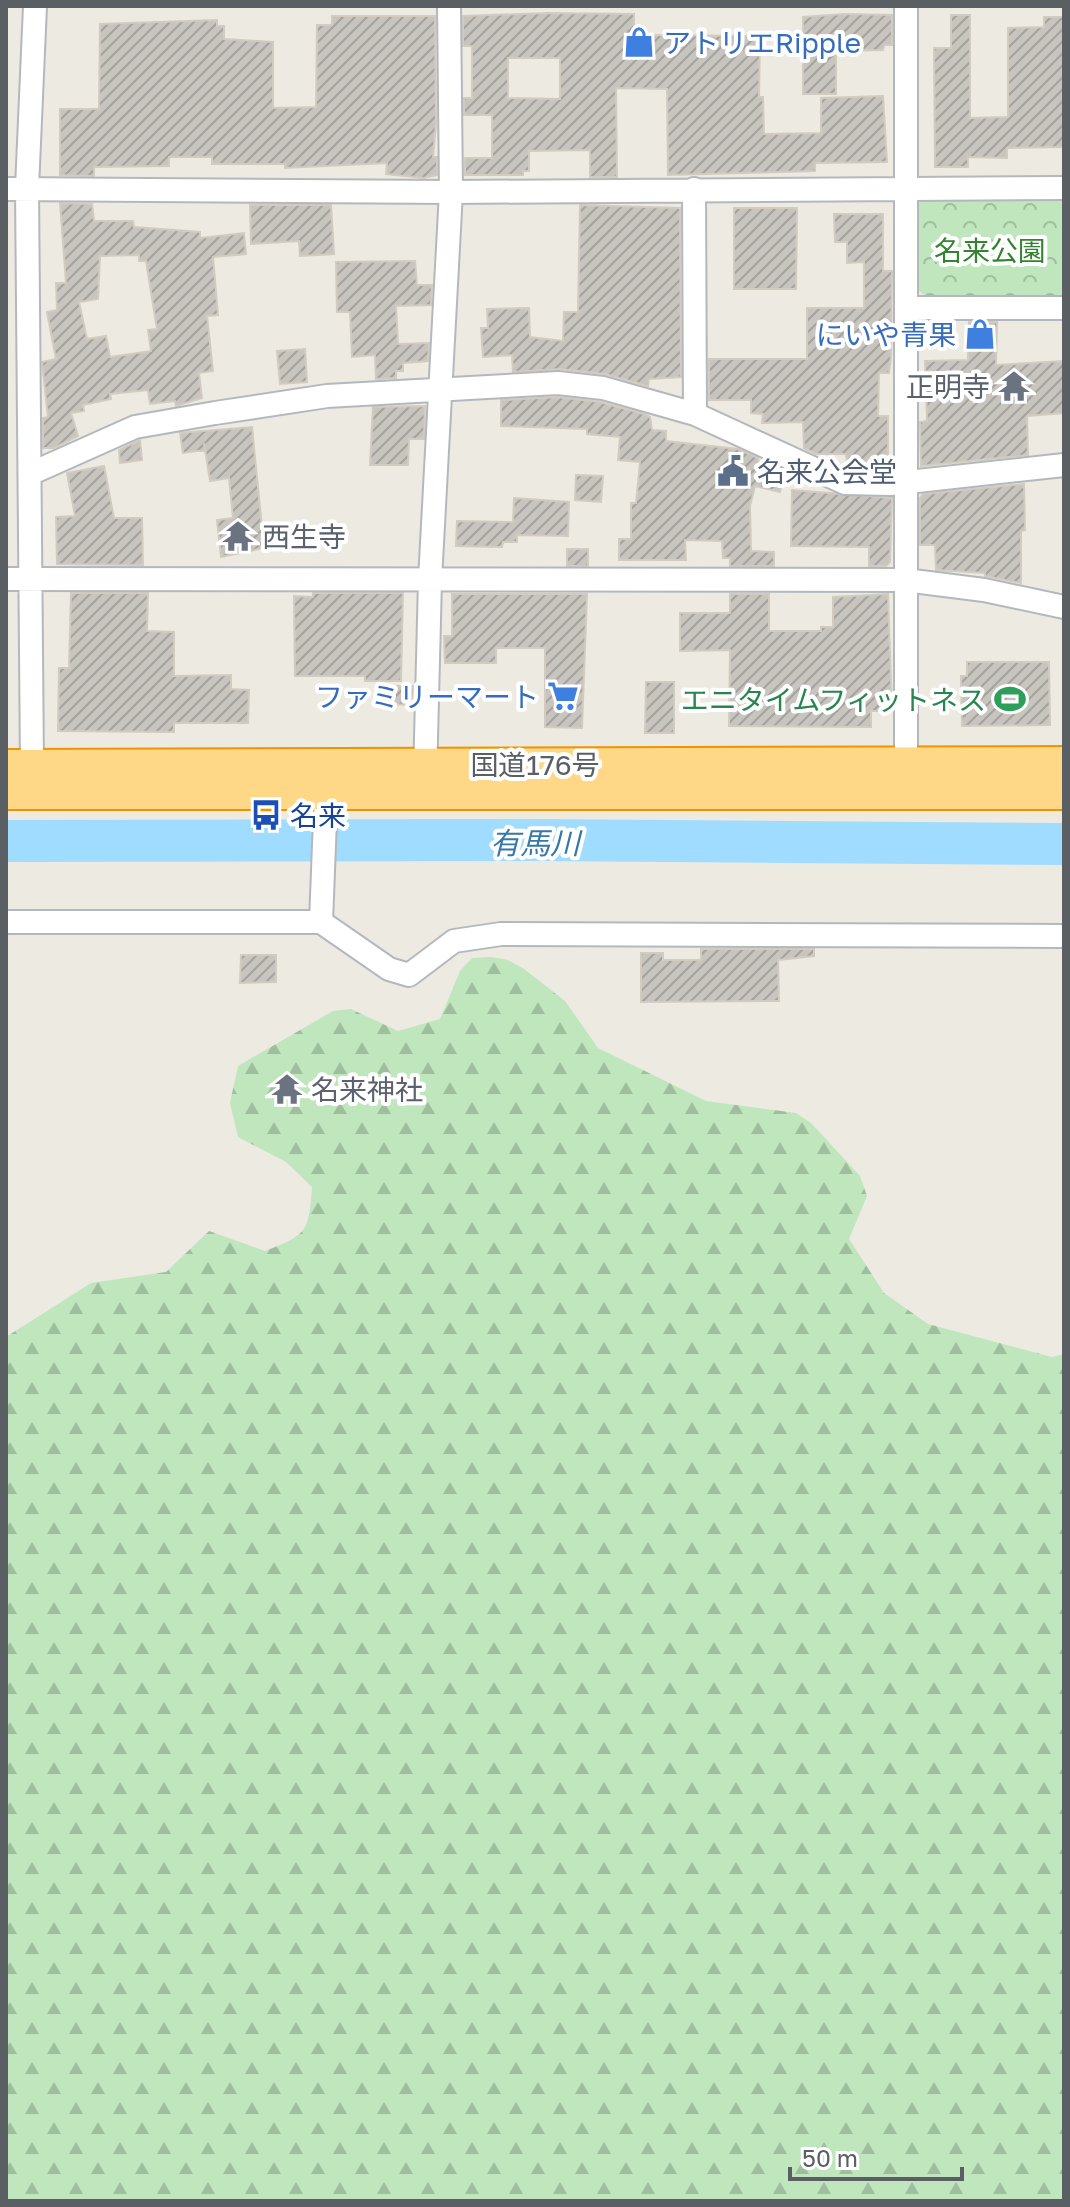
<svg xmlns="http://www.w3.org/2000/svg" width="1070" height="2207" font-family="'Golos Text','Noto Sans JP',sans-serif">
	<defs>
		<pattern id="forest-firs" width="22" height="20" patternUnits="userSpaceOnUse" patternTransform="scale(2)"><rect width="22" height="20" fill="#bfe6bd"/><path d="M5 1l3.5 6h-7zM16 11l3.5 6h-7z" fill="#9ebe9d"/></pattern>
		<pattern id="park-crowns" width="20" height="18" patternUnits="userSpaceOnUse" patternTransform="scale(2)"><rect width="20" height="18" fill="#bfe6bd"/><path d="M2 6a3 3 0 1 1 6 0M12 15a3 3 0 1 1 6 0" fill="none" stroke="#9ebe9d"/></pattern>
		<pattern id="building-hatch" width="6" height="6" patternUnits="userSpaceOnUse" patternTransform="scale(2)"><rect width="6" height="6" fill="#c8c5bf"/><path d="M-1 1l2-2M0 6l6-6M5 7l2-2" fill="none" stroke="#a5a39f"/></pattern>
	</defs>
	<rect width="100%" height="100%" fill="#edeae1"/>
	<path fill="url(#forest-firs)" d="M491 957 508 960 524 969 565 1001 598 1048 706 1101 796 1113 811 1123 860 1176 867 1196 849 1239 884 1293 928 1324 1052 1357 1064 1354V2201H6V1337L91 1283 166 1272 209 1231 265 1251C307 1235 309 1232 312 1187L286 1162 238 1137 230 1103 238 1066 333 1011 351 1009 398 1031 440 1019 460 971 472 958Z"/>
	<path fill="url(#park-crowns)" d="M925 198H1064V301H933L916 289 915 206Z"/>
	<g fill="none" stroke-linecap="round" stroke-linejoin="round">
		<path stroke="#a0dcff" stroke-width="42" d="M6 841 537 840 1064 844"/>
	</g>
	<path fill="url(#building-hatch)" stroke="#d2cbc0" stroke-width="2" fill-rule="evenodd" d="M548 13 634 14V35L760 36 759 97H763L764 134 821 133V98L883 96 887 162 815 163V171L668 175 667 89 616 88 617 177H590V150L529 151V171H523V175H465V158H492V115H464V98H472V46H463V16ZM508 58H560V99L508 98Z
		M844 14 892 15V45H884L883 50 836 51V94H803V17Z
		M951 15H970V118L1008 117V28L1044 27V17H1064V147L1007 148V158L968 157V167H935L934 48H951Z
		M332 16H435L436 124 433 157H437V175L424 178 386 174 387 163 285 168V164H212V157H169V166L94 167V176L60 175V109H99L100 24 217 20V26H224V39L273 42V108L316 107 317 25H332Z
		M60 203 92 204 94 221H133L134 227 200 232V238L244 233 246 254 213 257 218 315 207 316 213 371 199 373 202 398 176 406 175 401 150 404 148 390 110 394 111 399 83 405 84 411 71 413 78 436 54 448H43V418L48 417 42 362 56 359 47 312 57 310 56 283H66ZM139 255V261H146L157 329 148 330 151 351 110 357 106 336 87 339 79 302 98 299 100 256Z
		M250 205H331L334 254 300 256 299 241 251 244Z
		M580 205 680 208 681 377 649 379 648 386 605 374 560 369 513 372 512 355 483 357 481 328H488L487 309 529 308 530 337 563 341 564 312H578Z
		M734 208H797L796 289H734Z
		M834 214H883V271H892L891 358 889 373H879L878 416H888V470L848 469 846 454H816L804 448 803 422 762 423 763 414 751 413V400H709V359H807V308H864V262L847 263V242H835Z
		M415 261 417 285H432L431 305 396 306 398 344 429 343 428 361 403 363V371H396V378L376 379 375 355 352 357 350 312H337L336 262Z
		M969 322H997L996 365 1064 361V413L1027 416 1028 455 921 466 920 422 927 421 925 361 968 360Z
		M305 349 307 382 280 384 277 351Z
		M558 397 600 402 644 414 650 417 652 430 666 431V441L738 449 758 458 760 468 784 474 780 492 755 486 750 506 751 551 774 552V566H730V558H723L722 541 685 540 686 560H619V539H631V503H636L640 462 618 460 620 437 587 434V429L501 426V400Z
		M425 406 424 439H409L408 465H370L373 407Z
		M252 427 264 548 221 557 217 520 233 518 229 478 210 481 204 443 205 450 183 453 180 433Z
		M140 440 142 460 120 463 119 450Z
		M104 466 114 518H142L143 565 57 564 56 517 75 516 67 473Z
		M576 475 603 476 601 502 575 500Z
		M1024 484 1025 530 1021 531V583L985 576V573L936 570 935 545H920V498L923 494Z
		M792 490 892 498 890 562 886 566H869V547L791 546Z
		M514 498 569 502 568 536 517 535V542H503L502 547 456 546 457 521 513 522Z
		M567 549H588V566H567Z
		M71 593H148L147 631 174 632V676L231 675V689L249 690 248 723H174V732L58 731 59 668H69Z
		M313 593H403L401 681H365V676H295L294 596 313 597Z
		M452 594H587L582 728 545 727V648H496V663H445L444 636H452Z
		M730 594H769V631H821V627H833V597L888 594 892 711H871V727L729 726 730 650 680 651V613H730Z
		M967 662H1049L1050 725 962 726 961 676H967Z
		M646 682H674V733H645Z
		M387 686H413L412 705 387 704Z
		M701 949H814V956L778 960 779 1001 641 1002V953H663V960H701Z
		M241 955H276V982L240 983Z"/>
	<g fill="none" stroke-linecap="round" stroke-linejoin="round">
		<defs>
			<path id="minor" d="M906 6V762
				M6 189 451 192 1064 188
				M694 189 695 414
				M907 308H1064
				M32 473 135 427 215 413 327 396 558 383 603 388 695 414 845 483 890 484 1064 465
				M6 579 905 580 984 590 1064 607
				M32 766 27 188 35 6
				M425 778 430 580 451 192 449 6
				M6 922H321L389 969 409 975 454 941 501 934 1064 936
				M321 922 326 794"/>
			<path id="highway" d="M6 766 1064 763
				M6 793H1064"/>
		</defs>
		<use href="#minor" stroke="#b4b8bd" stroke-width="26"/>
		<use href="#highway" stroke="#ef9400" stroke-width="36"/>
		<use href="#minor" stroke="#fff" stroke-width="22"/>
		<use href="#highway" stroke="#ffd887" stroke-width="32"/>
	</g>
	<defs>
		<symbol id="shop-bare" viewBox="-9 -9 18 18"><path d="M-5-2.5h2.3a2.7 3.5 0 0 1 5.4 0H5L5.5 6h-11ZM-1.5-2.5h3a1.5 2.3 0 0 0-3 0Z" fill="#3f7fe0" stroke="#fff" stroke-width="2.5" paint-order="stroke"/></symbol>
		<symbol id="temple-bare" viewBox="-9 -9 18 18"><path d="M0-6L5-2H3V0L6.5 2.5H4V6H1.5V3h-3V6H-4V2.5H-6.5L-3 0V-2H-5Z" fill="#6b7280" stroke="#fff" stroke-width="2.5" paint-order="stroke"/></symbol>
		<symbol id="civic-bare" viewBox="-9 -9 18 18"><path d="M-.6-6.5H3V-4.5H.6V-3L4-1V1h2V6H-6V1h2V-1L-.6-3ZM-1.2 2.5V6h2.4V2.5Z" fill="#5c6f8a" stroke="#fff" stroke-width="2.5" paint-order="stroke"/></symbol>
		<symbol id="supermarket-bare" viewBox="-9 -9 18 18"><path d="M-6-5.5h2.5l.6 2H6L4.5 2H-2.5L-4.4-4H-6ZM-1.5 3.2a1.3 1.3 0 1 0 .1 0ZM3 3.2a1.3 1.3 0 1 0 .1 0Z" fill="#3f7fe0" stroke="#fff" stroke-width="2.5" paint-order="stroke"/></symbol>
		<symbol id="stadium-bare" viewBox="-9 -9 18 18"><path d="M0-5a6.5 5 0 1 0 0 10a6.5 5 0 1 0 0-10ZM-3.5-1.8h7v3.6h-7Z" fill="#2e9e5b" stroke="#fff" stroke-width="2.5" paint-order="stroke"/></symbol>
		<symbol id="bus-bare" viewBox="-9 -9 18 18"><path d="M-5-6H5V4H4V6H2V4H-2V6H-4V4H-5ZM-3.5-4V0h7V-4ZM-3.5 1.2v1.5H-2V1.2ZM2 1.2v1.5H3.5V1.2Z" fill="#1a4fb4" stroke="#fff" stroke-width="2.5" paint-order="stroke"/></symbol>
	</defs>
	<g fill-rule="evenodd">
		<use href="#shop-bare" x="617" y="20" width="44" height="44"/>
		<use href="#shop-bare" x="958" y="312" width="44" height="44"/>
		<use href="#temple-bare" x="992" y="364" width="44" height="44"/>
		<use href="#civic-bare" x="711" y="449" width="44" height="44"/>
		<use href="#temple-bare" x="216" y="514" width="44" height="44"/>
		<use href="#supermarket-bare" x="541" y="674" width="44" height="44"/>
		<use href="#stadium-bare" x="988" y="677" width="44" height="44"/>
		<use href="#bus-bare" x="244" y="793" width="44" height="44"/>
		<use href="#temple-bare" x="265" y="1067" width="44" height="44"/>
	</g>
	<g text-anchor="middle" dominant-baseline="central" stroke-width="8" stroke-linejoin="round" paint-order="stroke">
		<g font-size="28" fill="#366cbe" stroke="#fff" text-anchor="end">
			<text x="663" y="42" text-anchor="start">アトリエRipple</text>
			<text x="956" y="334">にいや青果</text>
			<text x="539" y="696">ファミリーマート</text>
		</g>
		<g font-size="28" fill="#338331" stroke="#fff">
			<text x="990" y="250">名来公園</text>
		</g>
		<g font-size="28" fill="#5b616d" stroke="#fff" text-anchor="start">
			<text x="990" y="386" text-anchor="end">正明寺</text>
			<text x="262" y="536">西生寺</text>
			<text x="311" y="1089">名来神社</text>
		</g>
		<g font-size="28" fill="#4e5e75" stroke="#fff" text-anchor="start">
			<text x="757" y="471">名来公会堂</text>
		</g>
		<g font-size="28" fill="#27864d" stroke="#fff" text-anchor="end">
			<text x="986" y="699">エニタイムフィットネス</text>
		</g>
		<g font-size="28" fill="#5a5f63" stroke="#fff">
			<text x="535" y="764">国道176号</text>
		</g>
		<g font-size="28" fill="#164399" stroke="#fff" text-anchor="start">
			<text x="290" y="815">名来</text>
		</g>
		<g font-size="30" font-style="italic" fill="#3778ab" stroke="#fff">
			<text x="535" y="843">有馬川</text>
		</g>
	</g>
	<rect width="1070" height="2207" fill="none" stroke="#5a5f63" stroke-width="16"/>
	<path d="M790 2167v12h172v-12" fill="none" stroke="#5a5f63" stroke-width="4"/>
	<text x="802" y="2167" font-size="24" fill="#5a5f63" stroke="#ffffff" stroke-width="6" paint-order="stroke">50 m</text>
</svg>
